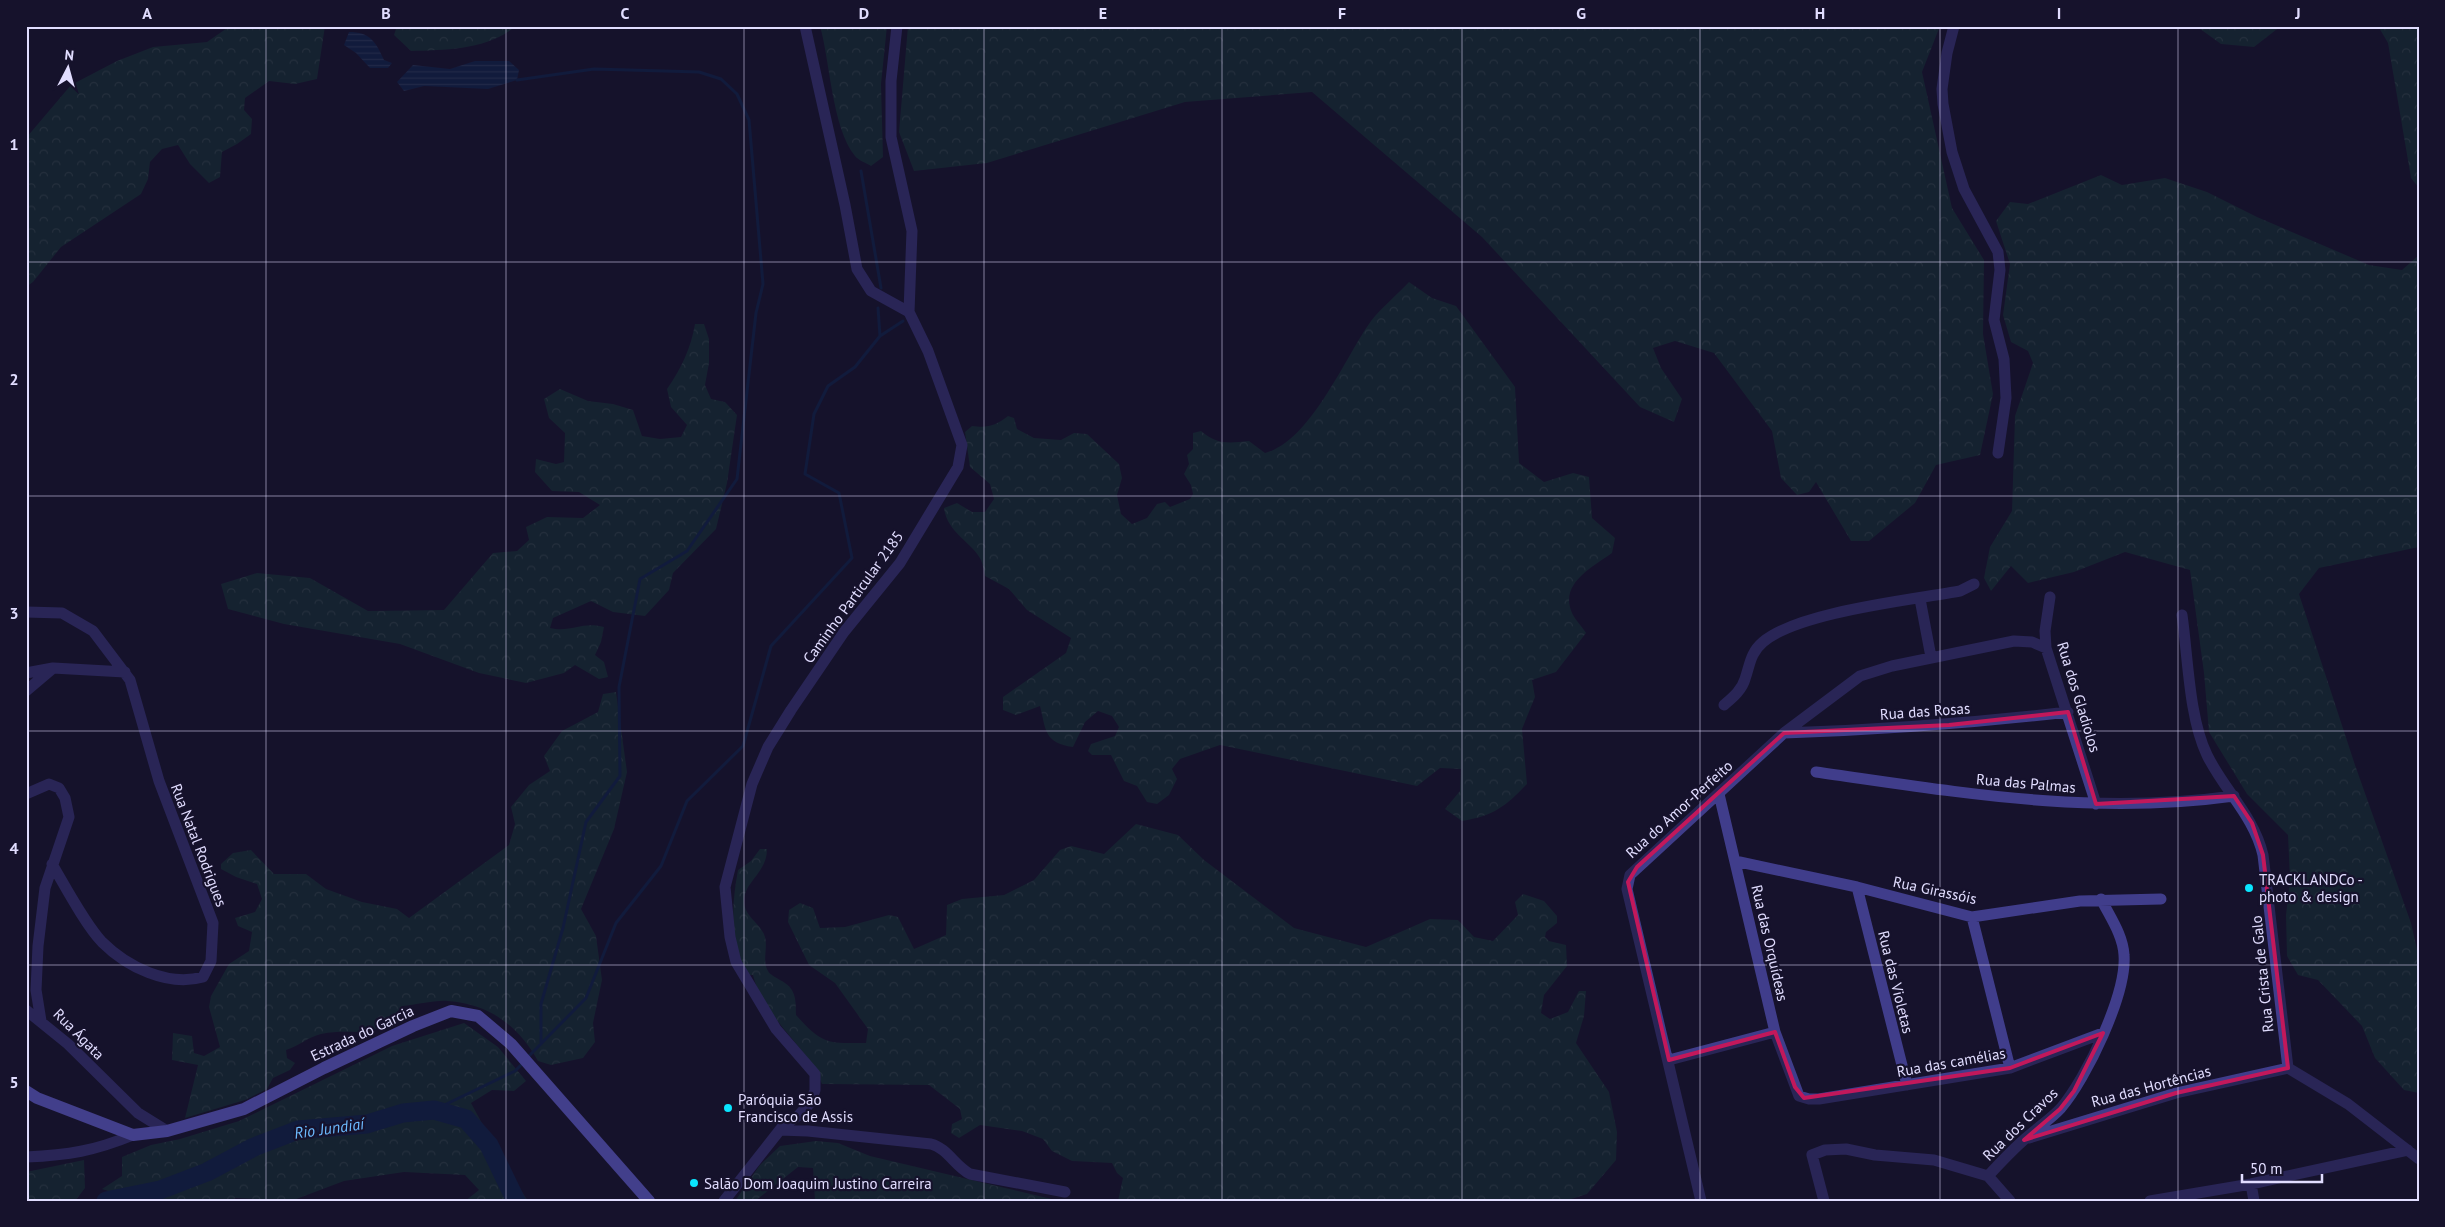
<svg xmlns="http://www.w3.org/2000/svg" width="2445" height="1227" font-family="'PT Sans',sans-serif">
	<defs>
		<pattern id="forest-crowns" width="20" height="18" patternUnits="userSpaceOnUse" patternTransform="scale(1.25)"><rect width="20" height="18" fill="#153635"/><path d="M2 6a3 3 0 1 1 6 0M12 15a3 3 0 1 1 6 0" fill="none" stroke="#375353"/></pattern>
		<pattern id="water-rules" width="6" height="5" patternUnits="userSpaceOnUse" patternTransform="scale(1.25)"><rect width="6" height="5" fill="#0d2650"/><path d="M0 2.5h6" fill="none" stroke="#30456a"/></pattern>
	</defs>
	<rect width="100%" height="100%" fill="#16122c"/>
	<path fill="url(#forest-crowns)" d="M230 26H325L317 79 295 84 269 81 245 98 244 110 252 119 251 134 237 144 222 152 220 177 209 183 190 164 178 145 162 149 150 162 148 179 141 194 61 247 33 282 26 287V138L71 85 117 61 153 47 207 42Z
		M397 26H516C487 50 447 50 411 51L394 35Z
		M820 26H887L881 84 883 157 871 166C866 163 858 160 855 156 832 128 830 61 820 26Z
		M908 26H1940L1922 72 1952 208 1984 260 1983 334 1993 394 1980 455 1936 465 1915 503 1869 541H1851L1816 482 1809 492 1797 495 1781 478 1772 431 1714 353 1675 341 1653 348 1661 368 1682 399 1674 422 1640 407 1482 237 1312 92 1185 102 987 163 914 171 899 132Z
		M2196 26H2281L2254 47 2221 44Z
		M2378 26H2419V188L2411 178 2388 43Z
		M2101 175 2122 185 2165 178 2207 192 2257 217 2369 265 2402 270 2419 255V547L2319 568 2299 594 2355 765 2411 923 2419 958V1093L2404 1090 2375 1058 2362 1026 2318 980 2298 975 2287 956 2286 915 2290 880 2288 835 2247 794 2209 732 2204 673 2190 570 2125 552 2074 572 2028 583 2011 566 1991 591 1984 578 1990 547 2012 511 2015 416 2033 363 2028 351 2011 342 2003 315 2010 264 1996 221 2010 202 2028 204Z
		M1409 282 1432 298 1456 306 1515 387 1519 463 1544 482 1573 473 1589 477 1592 518 1615 538 1612 553C1593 567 1559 583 1572 613 1575 620 1582 626 1586 633L1556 672 1532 680 1535 697 1522 729 1527 784C1506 806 1494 816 1462 821L1445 809 1460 791 1461 769 1440 768 1417 786 1220 745 1180 759 1172 769 1177 779 1169 795 1157 804 1147 802 1137 786 1124 781 1111 755H1092L1088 751 1091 744 1115 736 1119 727 1112 716 1098 711 1085 722 1073 747C1044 743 1046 730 1040 706L1016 715 1003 710V697L1066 653 1071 638 1027 610 1009 589 985 576C984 571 983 565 981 560 973 543 947 533 944 508L957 503 972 512H985L994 499 990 484 970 467 965 432 972 426C988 428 995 426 1008 416L1014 418 1017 429 1034 438 1061 440 1074 433 1087 434 1119 464 1122 478 1117 495 1121 514 1132 524 1147 518 1157 504 1165 502 1170 507 1190 499 1193 494 1191 485 1184 474 1189 464 1187 455 1193 449V433L1201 431C1217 445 1229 443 1249 441L1265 453C1311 441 1345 357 1371 321 1382 307 1397 295 1409 282Z
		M695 324H704L709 339V363L705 385 711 399 725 402 737 415 727 483 716 529 673 573 669 590 645 616 613 612 591 601 553 618 550 628C571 633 582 621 604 627L601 642 595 655 604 662 608 677 599 679 575 665 564 673 526 683 479 673 400 644 284 624 228 609 221 584 257 573 310 578 368 611 444 610 493 553 517 551 529 540 526 527 547 517 583 518 600 505 579 492 552 491 535 472 536 459 556 464 564 462 565 433 549 418 544 399 560 389 588 401 613 404 633 410 642 436 660 439 681 437 687 425 671 407 667 389C681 369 691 348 695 324Z
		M616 692 627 772 614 829 581 909 596 936 602 980 593 1023 595 1042 583 1058 551 1065 538 1061C518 1026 490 1004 448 1001 434 1000 417 1005 402 1006 372 1045 361 1026 321 1034 308 1037 299 1046 286 1050L287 1058 295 1063 290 1070 273 1078 267 1089 245 1100 185 1118 198 1065 172 1060 173 1033 192 1036 194 1053 204 1056 220 1047 209 1007 211 996 229 964 249 951 252 932 238 926 235 918 255 912 262 899 257 884 236 877 221 869V864L233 853 251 850 274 874H306L326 889 362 902 397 909 409 918 509 845 515 824 511 807 529 785 550 771 544 756 562 731 598 712 603 694Z
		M1136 824 1178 835 1204 860 1294 928 1366 947 1430 919 1458 920 1474 937 1493 941 1518 915 1515 902 1523 894 1544 901 1557 916V923L1546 932 1545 937 1549 941 1566 945 1567 966 1544 995 1541 1013 1550 1019 1568 1012 1579 991H1586L1584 1016 1576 1043 1609 1092 1617 1132 1616 1160 1587 1194 1565 1201H1118L1123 1178 1117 1173 1112 1163 1072 1161 1052 1151 1043 1139 1022 1131 980 1125 959 1138 951 1133 952 1124 962 1119 960 1109 929 1085 822 1084C806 1044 764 1019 753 975H747C730 942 731 907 738 870L751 861 760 849H767C767 873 744 882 744 901 744 917 761 923 765 937 768 947 762 962 768 971 770 975 776 977 780 980 796 988 796 999 796 1015 823 1045 827 1043 866 1043L868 1029 835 983 809 965 788 922 789 910 800 903 813 908 820 928 845 927 889 915 898 917 914 949 946 935 947 905 962 899 1004 895 1034 880 1060 850 1071 846 1104 854Z
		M464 1023 498 1047 526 1081 514 1091 492 1090 471 1103 504 1164 528 1201H465L479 1190 465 1175 404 1172 344 1181 291 1201 236 1198 227 1201H140L102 1189 122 1176V1157L151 1145 180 1139 239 1121 392 1046Z
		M816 1141 838 1143 870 1156 1060 1201H815L813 1168 798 1167 755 1201H735L760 1165 780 1146Z
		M84 1160 85 1188 75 1201H26V1172Z"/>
	<path fill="url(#water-rules)" d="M349 32C370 32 376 42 384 60L392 63 388 68H370L356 53 344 45Z
		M475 61H509L519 70 517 80 488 89 424 86 404 91 397 82 413 65 450 69Z"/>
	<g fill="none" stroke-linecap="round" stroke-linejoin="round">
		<path stroke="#0d2650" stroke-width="3" d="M517 80 594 69 699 72 721 79 737 94 749 120 763 284 756 313 737 479 687 551 640 579 619 687 620 776 586 822 563 928 541 1004V1044
			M861 171 881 288
			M878 308 880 336
			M528 1057 586 998 616 923 661 866 687 801 743 746 771 646 852 558 839 493 805 474 814 414 828 386 855 367 880 336 903 321
			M434 1110 515 1071 524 1062"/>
		<path stroke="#0d2650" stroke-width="19" d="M106 1201 160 1190 207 1172 254 1147 298 1130 367 1124 403 1113 434 1110 466 1119 489 1145 516 1201"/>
		<path stroke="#403d8b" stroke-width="11" d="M805 26 845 205 857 269 871 291 909 312
			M1954 26 1947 53 1942 89 1943 104 1952 152 1964 189 1998 252 2000 270 1994 320 2004 359 2006 398 1998 453
			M2050 597 2045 631 2046 648 2096 804
			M1920 599 1931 657
			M26 612 62 613 93 631 130 680 159 781 213 923 211 961 203 977C168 987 127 967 102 942 85 924 65 886 52 864
			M2182 615C2188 657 2189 718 2207 755 2224 790 2254 816 2263 855L2288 1068 2348 1104 2419 1159
			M26 673 53 668 125 672
			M26 691 52 669
			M1724 705C1732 698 1742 690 1745 679 1750 665 1750 653 1763 642 1798 612 1911 600 1960 591L1974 584
			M1784 733C1879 730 1974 723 2068 712
			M1816 772C1958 792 2090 816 2234 796
			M26 794 49 784 59 788 65 798 69 817 45 888 38 946 36 990 41 1021
			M1719 794 1775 1032 1799 1096 1809 1099H1819L2010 1068 2103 1033
			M1735 861 1857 887 1972 917 2080 901 2161 899
			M1857 887 1907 1085
			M1972 917 2010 1068
			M26 1010 68 1044 138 1113 167 1131
			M1669 1060 1775 1032
			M780 1130 808 1131 931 1144C947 1148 955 1166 970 1174L1065 1192
			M2029 1138 2176 1093 2288 1068
			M26 1157C69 1155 94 1151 133 1135
			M1988 1176C2000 1163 2012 1150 2026 1138 2037 1128 2051 1119 2061 1108 2086 1079 2127 994 2124 955 2123 935 2110 917 2101 899
			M2251 1184 2254 1201
			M724 1201 783 1126 798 1116 811 1102 815 1090V1074L776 1029 751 987 736 962 730 937 725 887 752 784 768 747 791 710 844 632 900 563 958 467 962 445 928 351 909 312 912 231 891 137V81L897 26
			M1701 1201 1627 889 1630 875 1784 733 1860 676 1892 666 2014 641 2032 642 2046 648
			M1824 1201 1812 1155 1825 1150 1846 1149 1875 1155 1934 1160 1988 1176 2010 1201
			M2150 1201 2251 1184 2408 1150"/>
		<path stroke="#7975fe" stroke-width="12" d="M26 1091 37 1098 133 1135 167 1131 244 1109 324 1068 413 1026 451 1011 478 1016 511 1044 649 1201"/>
	</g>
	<path d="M0 0H2445V1227H0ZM2068 712 2096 804 2234 796 2252 823 2263 855 2288 1068 2176 1093 2024 1140 2060 1109 2074 1091 2103 1033 2010 1068 1804 1098 1795 1087 1775 1032 1669 1060 1628 882 1637 867 1784 733 1949 725Z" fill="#16122c" fill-opacity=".55" fill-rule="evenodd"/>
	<path fill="none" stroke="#c2185b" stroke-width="4" stroke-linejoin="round" d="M2068 712 2096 804 2234 796 2252 823 2263 855 2288 1068 2176 1093 2024 1140 2060 1109 2074 1091 2103 1033 2010 1068 1804 1098 1795 1087 1775 1032 1669 1060 1628 882 1637 867 1784 733 1949 725Z"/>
	<path fill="none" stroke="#e1ddff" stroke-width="1" stroke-opacity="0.55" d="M266 26V1201M506 26V1201M744 26V1201M984 26V1201M1222 26V1201M1462 26V1201M1700 26V1201M1940 26V1201M2178 26V1201M26 262H2419M26 496H2419M26 731H2419M26 965H2419"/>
	<g fill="#0ae5fe" stroke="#16122c" stroke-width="2">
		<circle cx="2249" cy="888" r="5"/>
		<circle cx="728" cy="1108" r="5"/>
		<circle cx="694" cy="1183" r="5"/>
	</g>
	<g text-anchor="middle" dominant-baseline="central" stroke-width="4.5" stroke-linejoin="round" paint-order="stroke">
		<g font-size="15" fill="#e1ddff" stroke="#16122c">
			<text transform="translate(853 597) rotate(-54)">Caminho Particular 2185</text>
			<text transform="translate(2079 697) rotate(73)">Rua dos Gladiolos</text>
			<text transform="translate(1925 711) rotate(-4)">Rua das Rosas</text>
			<text transform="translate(2026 783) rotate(5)">Rua das Palmas</text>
			<text transform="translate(1679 809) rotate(-42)">Rua do Amor-Perfeito</text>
			<text transform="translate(199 845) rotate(69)">Rua Natal Rodrigues</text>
			<text transform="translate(1935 890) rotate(12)">Rua Girassóis</text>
			<text transform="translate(1770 943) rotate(77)">Rua das Orquídeas</text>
			<text transform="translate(2262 974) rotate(-96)">Rua Crista de Galo</text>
			<text transform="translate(1896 982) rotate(76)">Rua das Violetas</text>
			<text transform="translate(362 1033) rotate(-25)">Estrada do Garcia</text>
			<text transform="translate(79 1034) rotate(45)">Rua Ágata</text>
			<text transform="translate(1951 1062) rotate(-10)">Rua das camélias</text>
			<text transform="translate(2151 1086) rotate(-15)">Rua das Hortências</text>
			<text transform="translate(2020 1124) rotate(-44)">Rua dos Cravos</text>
		</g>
		<g font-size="15" fill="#e1ddff" stroke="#16122c" text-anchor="start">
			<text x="2259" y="879">TRACKLANDCo -<tspan x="2259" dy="17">photo &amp; design</tspan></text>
			<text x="738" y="1099">Paróquia São<tspan x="738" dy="17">Francisco de Assis</tspan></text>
			<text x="704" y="1183">Salão Dom Joaquim Justino Carreira</text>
		</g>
		<g font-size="16" font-style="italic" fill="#6cbafe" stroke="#16122c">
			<text transform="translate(329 1128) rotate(-8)">Rio Jundiaí</text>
		</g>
	</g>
	<rect width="2445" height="1227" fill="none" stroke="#16122c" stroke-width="55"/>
	<g transform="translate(68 68) rotate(6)" stroke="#16122c" stroke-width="4" paint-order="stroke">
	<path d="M0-4L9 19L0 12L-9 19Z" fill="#e1ddff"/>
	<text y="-8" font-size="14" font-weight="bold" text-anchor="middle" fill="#e1ddff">N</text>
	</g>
	<path d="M2242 1174v8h80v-8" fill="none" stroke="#e1ddff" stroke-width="2.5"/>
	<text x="2250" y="1174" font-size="15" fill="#e1ddff" stroke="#16122c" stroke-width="4" paint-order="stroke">50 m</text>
	<rect x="28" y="28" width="2390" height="1172" fill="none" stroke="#e1ddff" stroke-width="2"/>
	<g font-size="16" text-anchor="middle" font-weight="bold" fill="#e1ddff">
		<text x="147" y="19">A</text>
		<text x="386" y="19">B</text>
		<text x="625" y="19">C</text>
		<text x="864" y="19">D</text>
		<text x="1103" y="19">E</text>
		<text x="1342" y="19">F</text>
		<text x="1581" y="19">G</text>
		<text x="1820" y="19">H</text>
		<text x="2059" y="19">I</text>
		<text x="2298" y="19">J</text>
		<text x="14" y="150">1</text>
		<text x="14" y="385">2</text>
		<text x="14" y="619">3</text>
		<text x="14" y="854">4</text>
		<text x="14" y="1088">5</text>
	</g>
</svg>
